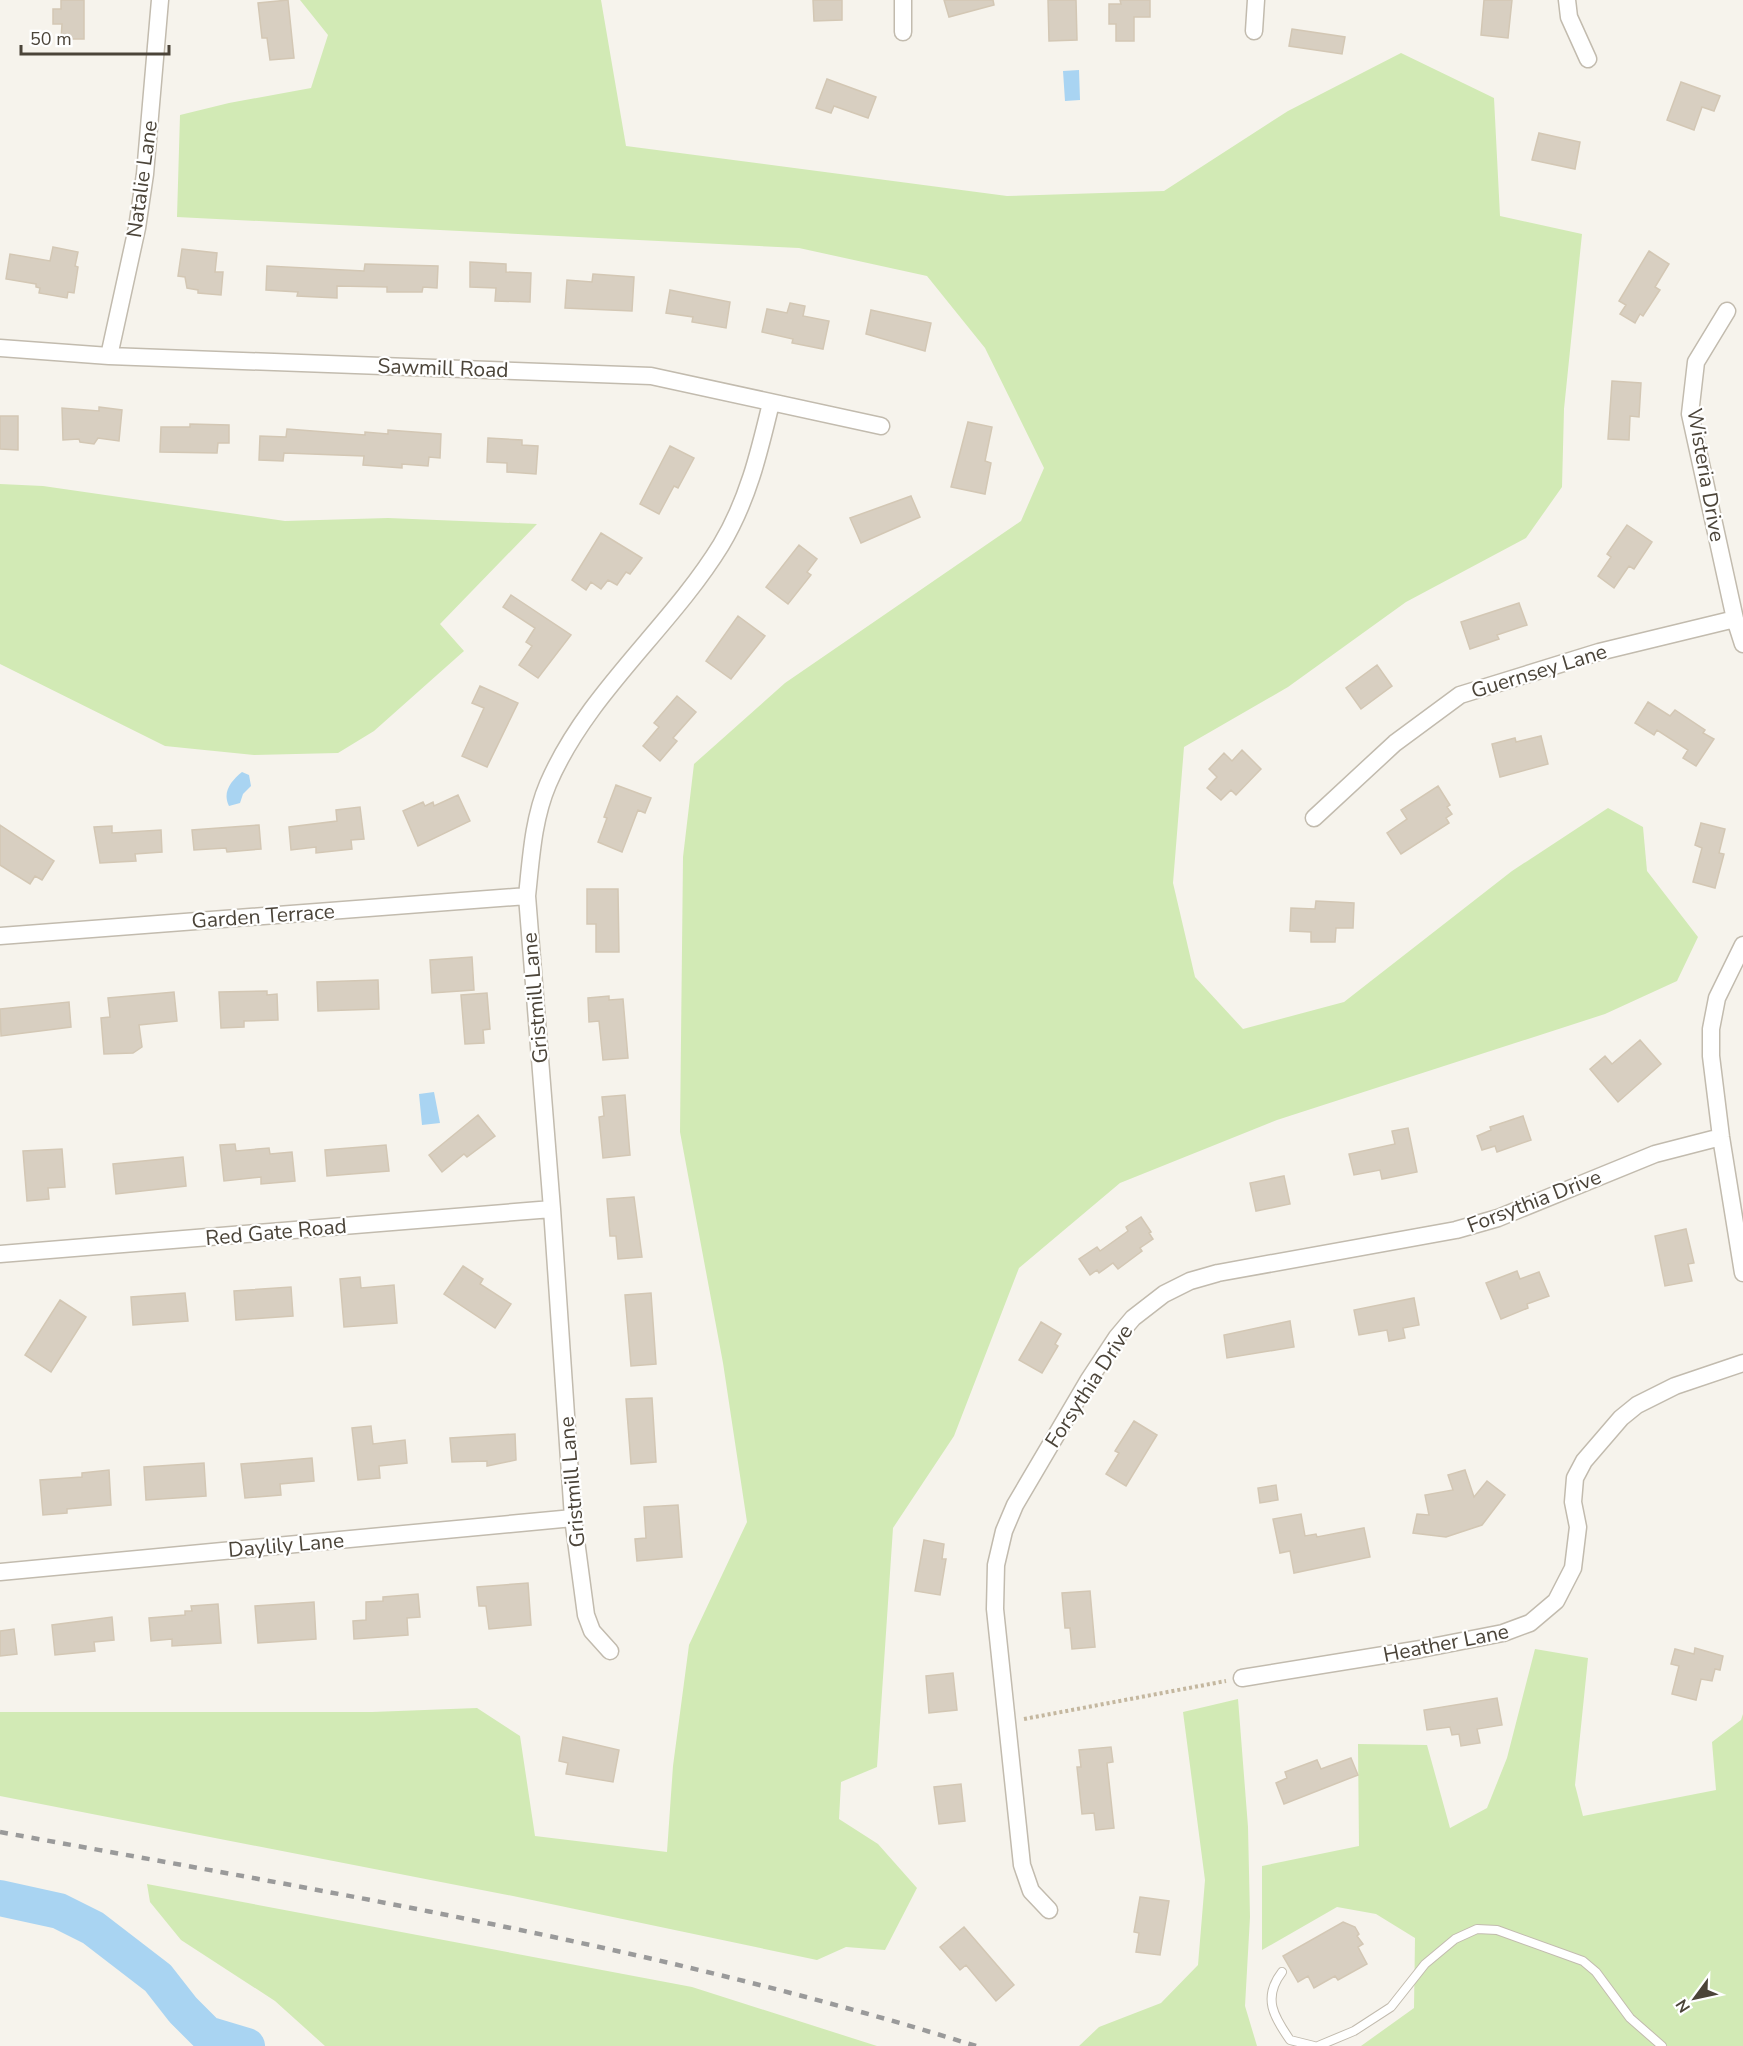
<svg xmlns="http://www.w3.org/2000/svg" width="1743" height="2046" font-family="'Nunito Sans',sans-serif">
	<rect width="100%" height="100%" fill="#f6f3ec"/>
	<path fill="#d2eab5" d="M300 0H601L626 146 1007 196 1164 191 1288 111 1401 53 1494 98 1500 216 1582 234 1564 409 1562 487 1526 538 1406 602 1288 687 1184 747 1173 883 1195 977 1243 1029 1344 1002 1512 871 1608 808 1643 827 1647 871 1698 937 1677 981 1605 1014 1277 1120 1120 1183 1019 1268 954 1436 893 1528 877 1767 841 1782 839 1819 878 1844 917 1888 885 1950 846 1947 817 1960 513 1896 0 1796V1712H372L477 1708 520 1736 535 1836 667 1852 673 1766 689 1645 747 1522 723 1363 680 1132 683 857 694 764 785 683 1021 521 1044 468 985 348 927 276 799 248 177 217 180 115 229 103 311 88 328 35Z
		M0 484 43 486 285 521 388 518 537 524 440 624 464 651 374 731 338 753 254 755 165 746 0 664Z
		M1535 1649 1588 1658 1575 1785 1583 1816 1716 1790 1712 1742 1741 1720 1743 1714V2046H1361L1414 2008 1415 1938 1376 1914 1337 1907 1262 1950V1866L1359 1846 1358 1744 1427 1745 1450 1828 1487 1808 1507 1758Z
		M1238 1699 1248 1827 1250 1917 1245 2006 1257 2046H1079L1099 2027 1161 2003 1198 1965 1205 1880 1183 1712Z
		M147 1884 692 1987 877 2046H325L275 2001 181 1940 150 1902Z"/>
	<path fill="#a9d4f2" d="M1079 70 1080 100 1065 101 1063 71Z
		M242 772 249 775 251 786 243 794 240 803 229 806C222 792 231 781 242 772Z
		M434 1092 440 1123 422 1125 419 1094Z"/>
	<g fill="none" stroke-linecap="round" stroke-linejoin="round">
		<path stroke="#a9d4f2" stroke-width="36" d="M0 1898 59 1911 93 1928 158 1978 183 2010 207 2034 247 2046"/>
	</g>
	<path fill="#d8cfc1" stroke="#d3c7b4" stroke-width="1.5" d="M61 0H84V39H61L62 24H53V9H61Z
		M288 0 294 58 270 60 267 38H262L258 3Z
		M813 0H842V20L814 21Z
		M944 0H993L994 5 949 17Z
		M1048 0H1076L1077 40 1049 41Z
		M1120 0H1150V17H1134V41H1116V24H1109V4H1121Z
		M1484 0H1512L1508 38 1481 35Z
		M1292 29 1345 37 1342 54 1289 46Z
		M827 79 876 97 868 118 834 106 831 113 816 108Z
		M1681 82 1720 96 1714 111 1702 107 1694 130 1667 120Z
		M1539 133 1580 142 1575 169 1532 160Z
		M53 247 78 252 75 266 78 267 74 293 68 292 67 298 39 293 40 288 36 287V284L6 279 10 254 50 261Z
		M182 249 217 253 215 272H223L221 295 198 293V290L187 288 185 277 178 276Z
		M1649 251 1669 264 1655 287 1660 290 1643 316 1640 314 1635 323 1620 314 1626 305 1619 301Z
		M470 262 506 264V272L531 273 530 302 495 301 496 288 470 287Z
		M365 264 438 266 437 288 423 287 422 292H387V287L337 286V298L297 296 298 292 266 290 267 266 364 271Z
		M593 274 634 277 632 311 565 308 567 280 592 282Z
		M670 290 730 302 726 328 692 322 693 317 666 313Z
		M790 303 805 306 803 316 829 321 823 349 792 343 793 339 762 332 767 309 787 313Z
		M871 310 931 323 925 351 866 334Z
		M1612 381 1641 383 1639 417 1630 416 1629 440 1608 439Z
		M99 407 122 410 119 441 98 438 94 444 80 442 79 439 63 440 62 408 99 411Z
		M0 416H18V450L0 449Z
		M968 422 992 427 985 461 991 463 985 494 951 487Z
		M190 424 229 425V443H218L217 453 160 452 161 427H190Z
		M287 429 365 435V432L388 434V430L441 434 440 458 429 457 428 466 402 464V468L363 465 364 456 284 453 283 461 259 460 260 436 286 437Z
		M488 438 522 440V445L538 446 536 474 507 472V463L487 462Z
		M670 446 694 458 678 488 674 486 659 514 640 504Z
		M911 496 920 517 861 543 850 518Z
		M1627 525 1652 542 1634 569 1629 566 1614 588 1598 576 1611 557 1607 554Z
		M601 533 642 558 630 574 626 572 617 585 608 580 601 589 591 582 586 590 572 580Z
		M799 545 817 559 807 572 811 575 788 604 766 587Z
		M511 595 571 635 538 678 519 665 532 646 526 642 535 628 503 607Z
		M1519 603 1527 625 1497 635 1499 639 1470 649 1461 622Z
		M738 616 765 636 731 679 706 661Z
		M1377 665 1392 686 1361 709 1346 688Z
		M480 686 518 703 487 767 462 756 484 708 472 703Z
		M677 696 696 712 673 738 677 741 660 761 643 746 659 727 654 723Z
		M1648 702 1670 716 1675 710 1705 730 1703 733 1714 739 1696 766 1683 758 1688 750 1657 730 1654 735 1635 723Z
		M1541 736 1548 764 1500 777 1492 744 1515 738 1516 742Z
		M1242 750 1261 769 1236 795 1231 790 1221 800 1207 788 1217 777 1209 769 1224 753 1232 761Z
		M616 785 651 798 645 813 638 810 622 852 598 842 607 818 604 817Z
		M1438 786 1450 805 1447 807 1452 814 1446 818 1449 823 1401 854 1387 833 1407 819 1401 810Z
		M458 795 470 821 418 846 403 811 423 802 425 806 433 802 434 806Z
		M360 807 364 839 351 840 352 849 316 853V847L291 850 289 827 337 821 336 810Z
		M1701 823 1725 829 1719 853 1724 854 1715 888 1693 882 1702 848 1695 845Z
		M0 825 54 861 42 880 35 876 30 884 0 865Z
		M259 825 261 849 227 852 226 848 194 850 192 830Z
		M112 826V833L161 830 162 852 135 854 136 861 100 863 94 827Z
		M587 889H618L619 952H596V924H587Z
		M1316 901 1354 903 1353 928H1336L1335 942H1311V932L1290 931 1291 908 1315 909Z
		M472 957 474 990 432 993 430 960Z
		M378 980 379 1009 318 1011 317 982Z
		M267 991V995L277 994 278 1020 244 1021V1027L221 1028 219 992Z
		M174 992 177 1021 139 1025 142 1047 133 1053 104 1054 101 1018 110 1017 108 998Z
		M487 993 490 1029 483 1030 484 1043 465 1044 461 995Z
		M609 996V1000L623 999 628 1058 603 1060 599 1021 589 1022 588 998Z
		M69 1002 71 1027 1 1036 0 1009Z
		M1640 1040 1661 1064 1618 1102 1590 1069 1605 1056 1612 1064Z
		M625 1095 630 1155 603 1158 599 1117 604 1116 602 1097Z
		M478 1115 495 1136 467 1157 464 1154 442 1172 429 1155Z
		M1523 1116 1531 1140 1497 1152 1495 1146 1482 1150 1477 1136 1491 1130 1490 1127Z
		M1408 1128 1417 1172 1382 1179 1380 1170 1354 1175 1349 1154 1395 1144 1392 1131Z
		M235 1144 236 1151 269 1148 270 1154 292 1152 295 1181 261 1184V1177L224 1181 220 1145Z
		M386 1145 389 1171 327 1176 325 1150Z
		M62 1149 65 1187 48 1188 49 1199 27 1201 23 1151Z
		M183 1157 186 1186 116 1194 113 1164Z
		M1284 1176 1290 1204 1256 1211 1250 1183Z
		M634 1197 642 1257 618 1259 616 1236H610L607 1199Z
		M1141 1217 1151 1232 1149 1233 1153 1239 1140 1248 1142 1251 1118 1269 1113 1263 1099 1273 1097 1270 1090 1275 1079 1259 1097 1247 1100 1251 1128 1231 1126 1227Z
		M1686 1229 1694 1263 1688 1264 1692 1281 1665 1286 1655 1236Z
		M463 1266 483 1279 480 1284 511 1304 495 1328 444 1294Z
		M1517 1271 1520 1279 1539 1272 1549 1296 1527 1304 1528 1308 1501 1319 1486 1283Z
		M360 1277 361 1288 394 1285 397 1323 344 1327 340 1279Z
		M291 1287 293 1316 236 1320 234 1291Z
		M185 1293 188 1321 133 1325 131 1297Z
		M651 1293 656 1364 631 1366 625 1295Z
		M1414 1298 1419 1325 1403 1328 1405 1338 1389 1341 1387 1330 1359 1335 1354 1310Z
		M60 1300 86 1317 51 1372 25 1355Z
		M1290 1321 1294 1347 1227 1358 1224 1335Z
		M1041 1322 1061 1334 1055 1344 1058 1346 1042 1373 1019 1360Z
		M652 1398 656 1462 631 1464 626 1399Z
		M1134 1421 1157 1435 1126 1486 1106 1474 1119 1453 1115 1451Z
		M371 1426 373 1444 405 1440 407 1463 379 1466 380 1478 358 1480 352 1428Z
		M515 1434 516 1460 487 1466V1461L452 1462 450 1438Z
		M312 1458 314 1481 280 1484 281 1495 245 1498 241 1464Z
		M204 1463 206 1496 146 1500 144 1467Z
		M109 1470 111 1505 67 1509V1513L43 1515 40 1480 82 1477V1473Z
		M1465 1470 1474 1497 1487 1481 1505 1495 1482 1525 1446 1537 1413 1533 1417 1514 1429 1515 1425 1495 1453 1490 1448 1475Z
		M1276 1485 1278 1500 1260 1503 1258 1488Z
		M678 1505 682 1557 637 1561 635 1539 646 1538 644 1507Z
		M1301 1514 1305 1536 1316 1534 1317 1537 1364 1528 1370 1557 1294 1573 1290 1551 1280 1553 1273 1519Z
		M924 1540 944 1544 942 1559H946L940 1595 915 1591Z
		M528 1583 531 1625 489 1629 486 1606H479L477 1587Z
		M1090 1591 1095 1647 1072 1649 1070 1628H1065L1062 1593Z
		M418 1594 420 1617 407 1618 408 1635 354 1639 353 1621 366 1620V1602L383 1601V1597Z
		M314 1602 316 1639 258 1643 255 1606Z
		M218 1604 221 1643 172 1646V1639L151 1641 149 1618 185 1615V1611H192L191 1606Z
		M112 1617 114 1640 94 1642 95 1651 55 1655 52 1625Z
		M14 1629 17 1654 0 1656V1631Z
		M1695 1648 1723 1656 1720 1670 1715 1669 1712 1681 1701 1679 1696 1700 1672 1694 1679 1666 1671 1664 1675 1649 1694 1654Z
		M953 1673 957 1710 929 1713 926 1676Z
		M1497 1698 1502 1725 1477 1729 1480 1743 1461 1746 1459 1734 1452 1735 1450 1727 1427 1730 1424 1710Z
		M563 1737 619 1750 613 1782 566 1774 568 1763 559 1761Z
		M1111 1747 1113 1762 1107 1763 1114 1828 1096 1830 1094 1813 1082 1814 1077 1767H1081L1079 1750Z
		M1351 1758 1358 1775 1284 1804 1276 1783 1287 1778 1285 1772 1317 1760 1321 1769Z
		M961 1784 965 1821 939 1824 934 1787Z
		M1140 1897 1169 1901 1160 1955 1136 1952 1139 1933 1134 1932Z
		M1343 1922 1355 1927 1359 1934 1357 1936 1363 1944 1358 1947 1367 1964 1338 1980 1335 1976 1314 1988 1308 1976 1298 1982 1283 1956Z
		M964 1927 1014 1985 996 2001 966 1965 960 1970 940 1947Z"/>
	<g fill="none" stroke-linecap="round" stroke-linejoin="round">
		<defs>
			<path id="lane" d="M1282 1972C1262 1998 1274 2017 1290 2040L1314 2046
				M1318 2046 1354 2031 1391 2007 1425 1964 1455 1939 1477 1929 1497 1930 1583 1961 1596 1972 1630 2018 1662 2046"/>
			<path id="street" d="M903 0V32
				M1567 0 1569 17 1588 59
				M1254 31 1256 0
				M1727 311 1696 362 1690 414 1735 619 1743 644
				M0 348 109 356 651 376 881 426
				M109 356 137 228 145 174 160 0
				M1314 818 1395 743 1460 695 1599 652 1735 619
				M0 936 527 896
				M1743 945 1717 998 1711 1029V1056L1721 1137 1743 1273
				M0 1254 552 1209
				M0 1572 573 1518
				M610 1651 592 1631 586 1615 573 1518 552 1209 527 896C531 859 533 819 548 784 587 693 670 628 721 545 748 500 759 453 771 403
				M1242 1678 1421 1649 1503 1633 1530 1623 1556 1601 1573 1568 1578 1527 1573 1502 1575 1478 1584 1461 1621 1418 1637 1405 1675 1386 1743 1363
				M1049 1910 1031 1891 1022 1865 995 1609 996 1565 1004 1531 1015 1505 1088 1381 1117 1337 1133 1318 1164 1294 1190 1281 1218 1273 1456 1230 1498 1218 1655 1154 1721 1137"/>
		</defs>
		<use href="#lane" stroke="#c2bbae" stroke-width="10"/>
		<use href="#street" stroke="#c2bbae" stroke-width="19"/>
		<path stroke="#c4b79f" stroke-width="4" stroke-dasharray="3 3" stroke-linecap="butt" d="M1024 1719 1226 1681"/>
		<use href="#lane" stroke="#fff" stroke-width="8"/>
		<use href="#street" stroke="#fff" stroke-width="16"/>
		<path stroke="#9a9a9a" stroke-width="4.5" stroke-dasharray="8 8" stroke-linecap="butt" d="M0 1832C328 1892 657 1946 976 2046"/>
	</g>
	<g text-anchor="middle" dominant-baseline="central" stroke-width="4.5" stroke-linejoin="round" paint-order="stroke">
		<g font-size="21" fill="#4b4439" stroke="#fff">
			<text transform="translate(142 179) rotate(-82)">Natalie Lane</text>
			<text transform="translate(443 368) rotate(2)">Sawmill Road</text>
			<text transform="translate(1706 475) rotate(80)">Wisteria Drive</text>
			<text transform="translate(1539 671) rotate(-17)">Guernsey Lane</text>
			<text transform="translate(263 916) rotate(-4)">Garden Terrace</text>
			<text transform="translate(535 998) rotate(-95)">Gristmill Lane</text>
			<text transform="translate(1534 1201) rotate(-21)">Forsythia Drive</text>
			<text transform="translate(276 1232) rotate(-5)">Red Gate Road</text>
			<text transform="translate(1089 1386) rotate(-57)">Forsythia Drive</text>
			<text transform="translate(572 1482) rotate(-95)">Gristmill Lane</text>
			<text transform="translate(286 1545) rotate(-5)">Daylily Lane</text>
			<text transform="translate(1446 1643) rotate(-11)">Heather Lane</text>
		</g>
	</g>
	<g transform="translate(1695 1998) rotate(237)" stroke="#ffffff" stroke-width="4.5" paint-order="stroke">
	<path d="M0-4.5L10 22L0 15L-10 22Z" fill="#4b4439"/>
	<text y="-9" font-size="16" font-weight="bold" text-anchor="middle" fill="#4b4439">N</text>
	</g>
	<path d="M21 45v9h148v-9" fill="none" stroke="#4b4439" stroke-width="3"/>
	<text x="30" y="45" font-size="18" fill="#4b4439" stroke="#ffffff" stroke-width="4.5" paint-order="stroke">50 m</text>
</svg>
